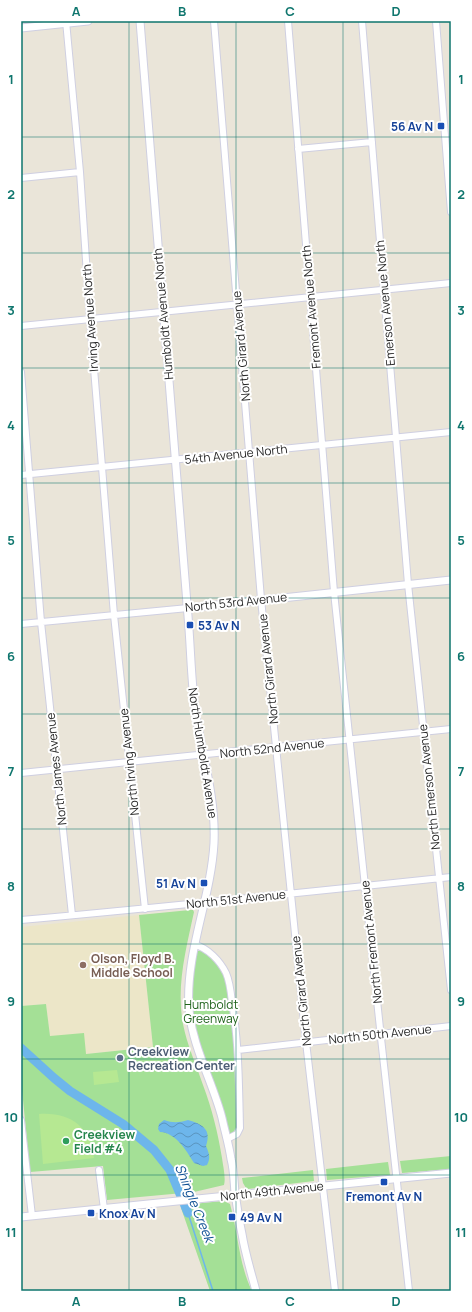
<svg xmlns="http://www.w3.org/2000/svg" width="472" height="1312" font-family="Manrope,sans-serif">
	<defs>
		<pattern id="water-waves" width="16" height="10" patternUnits="userSpaceOnUse"><rect width="16" height="10" fill="#6db6eb"/><path d="M0 5q4-4 8 0t8 0" fill="none" stroke="#5a94be"/></pattern>
	</defs>
	<rect width="100%" height="100%" fill="#eae5d9"/>
	<path fill="#ece6c8" d="M139 915 153 1047 86 1054 50 1036 46 1004 21 1006V927Z"/>
	<path fill="#a4e096" d="M190 910H193L194 912C186 949 176 986 183 1024 187 1045 196 1064 203 1085 212 1109 218 1133 222 1158 223 1166 226 1178 224 1185L194 1192 107 1200 103 1166 30 1172 21 1079V1006L46 1004 50 1036 84 1033 86 1054 153 1047 139 915Z
		M196 951H202L218 964 226 981 234 1030 238 1125 236 1130 230 1135 197 1037 192 1013V974Z
		M451 1156V1169L402 1173 400 1161Z
		M388 1162 390 1175H389L327 1180 326 1169Z
		M313 1170 314 1181 248 1189 246 1188 243 1183 242 1178Z
		M224 1201 230 1204C238 1232 239 1265 252 1291H210L181 1208 202 1203Z"/>
	<path fill="#b6e892" d="M117 1070 119 1082 94 1085 93 1072Z
		M39 1114C70 1112 90 1126 94 1158L43 1164Z"/>
	<path fill="url(#water-waves)" d="M164 1120C173 1123 178 1123 188 1120 202 1124 212 1129 206 1146 209 1153 211 1158 207 1165L203 1166 194 1163C186 1150 176 1133 160 1132L158 1129 159 1124Z"/>
	<g fill="none" stroke-linecap="round" stroke-linejoin="round">
		<path stroke="#6db6eb" stroke-width="1.5" d="M188 1213 213 1291"/>
		<path stroke="#6db6eb" stroke-width="9" d="M21 1048 54 1078 70 1091 123 1124 154 1150 170 1170 188 1213"/>
		<defs>
			<path id="minor" d="M66 21 80 172 90 319 114 615 145 909
				M214 21 261 599 306 1042 335 1291
				M288 21 334 592 381 1038 409 1291
				M362 21 408 584 451 990
				M436 21 451 212
				M298 149 372 142
				M21 178 80 172
				M21 326 451 283
				M21 372 41 622 72 915
				M21 475 451 432
				M21 624 188 608
				M21 773 451 729
				M21 920C165 907 308 892 451 877
				M195 945C208 948 220 961 226 973 230 982 231 993 232 1003 239 1044 239 1086 240 1128L237 1134 227 1139
				M238 1050 451 1026
				M21 1120 32 1216
				M99 1170 104 1209"/>
			<path id="tertiary" d="M140 21 188 616C191 650 191 683 196 716 203 758 216 799 214 843 211 899 185 953 189 1009 192 1046 213 1083 222 1118 225 1132 229 1145 231 1159 234 1170 234 1182 235 1193 237 1207 239 1220 242 1234 245 1253 251 1272 256 1291
				M21 28 88 21
				M188 608 451 580
				M21 1217 451 1173"/>
		</defs>
		<use href="#minor" stroke="#cfcfe1" stroke-width="8"/>
		<use href="#tertiary" stroke="#cfcfe1" stroke-width="9"/>
		<use href="#minor" stroke="#fff" stroke-width="6"/>
		<use href="#tertiary" stroke="#fff" stroke-width="7"/>
	</g>
	<path fill="none" stroke="#0f766e" stroke-width="1" stroke-opacity="0.55" d="M129 21V1291M236 21V1291M343 21V1291M21 137H451M21 253H451M21 368H451M21 483H451M21 598H451M21 714H451M21 829H451M21 944H451M21 1059H451M21 1175H451"/>
	<g fill="#1a4fb4" stroke="#fff" stroke-width="1.5">
		<rect x="437" y="122" width="8" height="8" rx="2"/>
		<rect x="186" y="621" width="8" height="8" rx="2"/>
		<rect x="200" y="879" width="8" height="8" rx="2"/>
		<rect x="380" y="1178" width="8" height="8" rx="2"/>
		<rect x="87" y="1209" width="8" height="8" rx="2"/>
		<rect x="228" y="1213" width="8" height="8" rx="2"/>
	</g>
	<circle fill="#8d6e63" stroke="#fff" stroke-width="1.5" cx="83" cy="965" r="4"/>
	<circle fill="#5c6f8a" stroke="#fff" stroke-width="1.5" cx="120" cy="1058" r="4"/>
	<circle fill="#2e9e5b" stroke="#fff" stroke-width="1.5" cx="66" cy="1141" r="4"/>
	<g text-anchor="middle" dominant-baseline="central" stroke-width="4" stroke-linejoin="round" paint-order="stroke">
		<g font-size="12" font-weight="bold" fill="#164399" stroke="#fff" text-anchor="start">
			<text x="433" y="126" text-anchor="end">56 Av N</text>
			<text x="198" y="625">53 Av N</text>
			<text x="196" y="883" text-anchor="end">51 Av N</text>
			<text x="384" y="1196" text-anchor="middle">Fremont Av N</text>
			<text x="99" y="1213">Knox Av N</text>
			<text x="240" y="1217">49 Av N</text>
		</g>
		<g font-size="12" fill="#282828" stroke="#fff">
			<text transform="translate(385 303) rotate(-95)">Emerson Avenue North</text>
			<text transform="translate(311 307) rotate(-95)">Fremont Avenue North</text>
			<text transform="translate(163 314) rotate(-95)">Humboldt Avenue North</text>
			<text transform="translate(90 318) rotate(-94)">Irving Avenue North</text>
			<text transform="translate(241 346) rotate(-95)">North Girard Avenue</text>
			<text transform="translate(236 454) rotate(-6)">54th Avenue North</text>
			<text transform="translate(236 602) rotate(-6)">North 53rd Avenue</text>
			<text transform="translate(268 669) rotate(-96)">North Girard Avenue</text>
			<text transform="translate(272 748) rotate(-6)">North 52nd Avenue</text>
			<text transform="translate(203 753) rotate(81)">North Humboldt Avenue</text>
			<text transform="translate(129 762) rotate(-96)">North Irving Avenue</text>
			<text transform="translate(56 769) rotate(-96)">North James Avenue</text>
			<text transform="translate(429 787) rotate(-96)">North Emerson Avenue</text>
			<text transform="translate(236 899) rotate(-6)">North 51st Avenue</text>
			<text transform="translate(371 942) rotate(-96)">North Fremont Avenue</text>
			<text transform="translate(301 991) rotate(-96)">North Girard Avenue</text>
			<text transform="translate(380 1034) rotate(-6)">North 50th Avenue</text>
			<text transform="translate(272 1191) rotate(-6)">North 49th Avenue</text>
		</g>
		<g font-size="12" font-weight="bold" fill="#785e54" stroke="#fff" text-anchor="start">
			<text x="91" y="958">Olson, Floyd B.<tspan x="91" dy="14">Middle School</tspan></text>
		</g>
		<g font-size="12" fill="#1e621a" stroke="#fff">
			<text x="211" y="1004">Humboldt<tspan x="211" dy="14">Greenway</tspan></text>
		</g>
		<g font-size="12" font-weight="bold" fill="#4e5e75" stroke="#fff" text-anchor="start">
			<text x="128" y="1051">Creekview<tspan x="128" dy="14">Recreation Center</tspan></text>
		</g>
		<g font-size="12" font-weight="bold" fill="#27864d" stroke="#fff" text-anchor="start">
			<text x="74" y="1134">Creekview<tspan x="74" dy="14">Field #4</tspan></text>
		</g>
		<g font-size="13" font-style="italic" fill="#105194" stroke="#fff">
			<text transform="translate(195 1203) rotate(68)">Shingle Creek</text>
		</g>
	</g>
	<rect width="472" height="1312" fill="none" stroke="#ffffff" stroke-width="44"/>
	<rect x="22" y="22" width="428" height="1268" fill="none" stroke="#0f766e" stroke-width="1.5"/>
	<g font-size="13" text-anchor="middle" font-weight="bold" fill="#0f766e">
		<text x="76" y="16">A</text>
		<text x="182" y="16">B</text>
		<text x="290" y="16">C</text>
		<text x="396" y="16">D</text>
		<text x="11" y="84">1</text>
		<text x="461" y="84">1</text>
		<text x="11" y="199">2</text>
		<text x="461" y="199">2</text>
		<text x="11" y="315">3</text>
		<text x="461" y="315">3</text>
		<text x="11" y="430">4</text>
		<text x="461" y="430">4</text>
		<text x="11" y="545">5</text>
		<text x="461" y="545">5</text>
		<text x="11" y="661">6</text>
		<text x="461" y="661">6</text>
		<text x="11" y="776">7</text>
		<text x="461" y="776">7</text>
		<text x="11" y="891">8</text>
		<text x="461" y="891">8</text>
		<text x="11" y="1006">9</text>
		<text x="461" y="1006">9</text>
		<text x="11" y="1122">10</text>
		<text x="461" y="1122">10</text>
		<text x="11" y="1237">11</text>
		<text x="461" y="1237">11</text>
		<text x="76" y="1306">A</text>
		<text x="182" y="1306">B</text>
		<text x="290" y="1306">C</text>
		<text x="396" y="1306">D</text>
	</g>
</svg>
